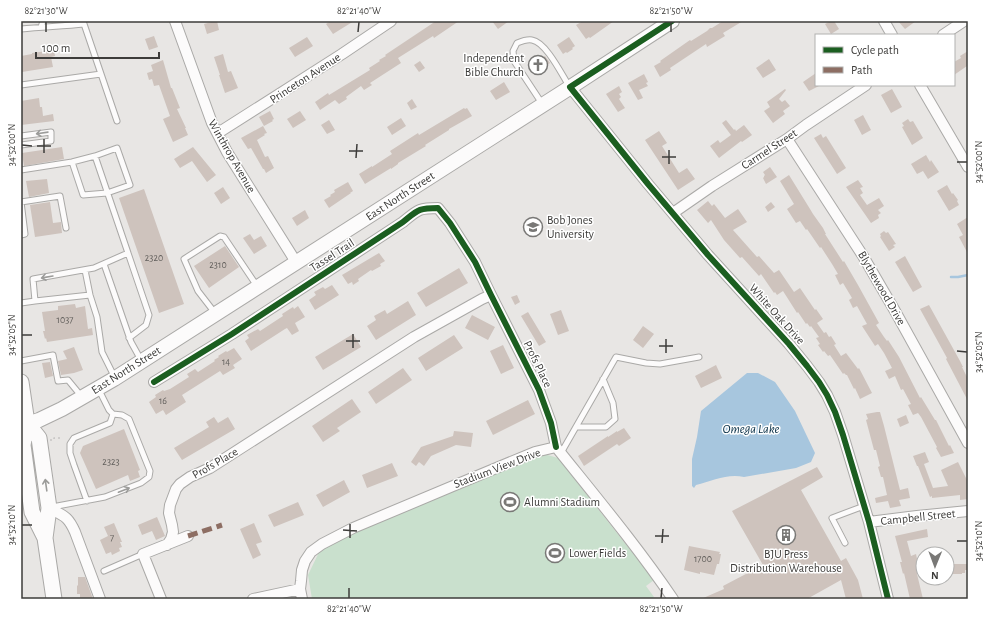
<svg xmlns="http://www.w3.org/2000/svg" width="989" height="620" font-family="'Alegreya Sans',sans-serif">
	<rect width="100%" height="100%" fill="#e8e6e4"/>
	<path fill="#c9e0cd" d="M544 454 558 458 654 580 646 586 654 597 651 599H312L308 575 322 546Z"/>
	<path fill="#a7c6de" d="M747 373H758L775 382 795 411 815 453 811 462 796 468 744 477C728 473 712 481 696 485L694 488 692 486V459L697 437 701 411Z"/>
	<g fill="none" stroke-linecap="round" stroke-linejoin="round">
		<path stroke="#a7c6de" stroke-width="2.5" d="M951 277H958L968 275"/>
	</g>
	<path fill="#cec3bd" d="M215 21H217L219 30 207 34 204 24Z
		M331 21H354L333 34 326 24Z
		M436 21H459L434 38 433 36 398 58 401 63 370 83 372 85 364 90 361 86 346 97 347 99 339 104 335 100 320 110 315 102 328 93 329 95 370 70 369 68 380 61 379 60 386 56 385 55Z
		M492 21H509L498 29Z
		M583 21H614L590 38 589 37 586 39 576 25Z
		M723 21H743L723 33 725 36 707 47 706 44 670 68 671 70 660 77 654 66 661 62 660 61 690 40 691 41 707 31 710 28H712Z
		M831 21H834L839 29 831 34 825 24Z
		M898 21H916L905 29Z
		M154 36 158 47 149 50 145 39Z
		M307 37 313 46 295 57 289 48Z
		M569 37 575 46 572 48 573 49 567 53 566 52 563 54 557 45Z
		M54 50 55 56 51 57 53 67 22 72 21 56 32 54V53Z
		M968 51V67L967 66 954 75V62L961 58 960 56Z
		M223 54 228 72 231 71 238 88 225 93 219 75H220L214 57Z
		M545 56 550 63 535 74 529 64 539 58 540 59Z
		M769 59 776 70 763 78 756 68Z
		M163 60 171 88H172L180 108 177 109 186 128H185L188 135 173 142 163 119 170 116 159 85 154 86 152 79 149 80 147 73 153 71 151 65Z
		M420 61 425 68 419 72 414 65Z
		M816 73V85L819 86 809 91 803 82Z
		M644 74 648 82 646 83 648 86 639 90 643 98 638 100 628 83Z
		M504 82 510 92 496 100 490 91Z
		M619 86 622 92 619 94 621 97 619 99 625 108 618 112 606 94Z
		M785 89 786 90 779 99 782 102 785 100 790 106 783 111 785 114 773 123 764 111 770 107 767 102Z
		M892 89 902 107 891 113 881 95Z
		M39 98 40 107H42L43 116 53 114 54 121 21 125V101Z
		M412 99 417 107 411 110 407 103Z
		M464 108 465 109 467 108 472 116 449 129V130L425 145 426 146 398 163V164L391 169V168L365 184 359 174 372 166V167L392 154 390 151 418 133 419 135Z
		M270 111 274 119 272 120 273 121 264 126 259 117Z
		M300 111 306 120 293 128 287 119Z
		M863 115 871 130 862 135 854 120Z
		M401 118 406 126 392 135 387 127Z
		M908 119 910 122 913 121 923 138 912 145 902 127 904 126 902 123Z
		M329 120 335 130 327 134 321 125Z
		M726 120 734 130 735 129 736 131 744 125 752 135 742 142 741 141 719 158 710 146 718 140 720 143 731 135 722 123Z
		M263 126 267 133 264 134 265 135 257 140 265 157 268 156 274 168 266 173 264 169H263L251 148 248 149 241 138Z
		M659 131 667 143 662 146 679 173 687 168 695 179 678 190 645 140Z
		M821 134 823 138 826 136 846 168 837 174 814 138Z
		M62 147 64 159 24 166 22 153Z
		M193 147 216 175 207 182 192 161 180 168 174 159Z
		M926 155 930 162 931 160 939 172 928 179 923 171 917 174 911 164Z
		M770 167 777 177 766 184 763 178 764 177V176L765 175 763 172Z
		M789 175 810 209 813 214 823 228 826 234H825L843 262 844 261 858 285 879 323 876 325 884 337 887 341 888 340 899 357 920 398 921 397 935 420H936L949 446 950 445 954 453 941 457 936 448 937 447 921 417 918 413 913 415 908 405 911 404 903 389 901 390 895 376 889 379 885 371 892 368 884 353 878 344 875 346 862 326 867 324 857 306 853 308 849 300 852 298 843 283 840 285 835 275 838 274 832 264 821 247 820 248 807 229 806 230 800 221 796 223 787 209 794 204 780 181Z
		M47 179 49 193 29 197 26 181Z
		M858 180 863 187 860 188 863 193 860 195 867 205 879 198 884 206 878 210 881 213 878 215 879 218 871 223 846 187Z
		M348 182 353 191 350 193H351L329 208 324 200 331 196 330 195 335 192 334 190Z
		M947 185 952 194 953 193 958 200 957 201 959 205 949 211 937 191Z
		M223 187 230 198 221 204 214 193Z
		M144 189 184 304 159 313 119 198Z
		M708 201 712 206 714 204 725 218 738 209 747 222 733 230 757 257 759 256 774 273 779 270 794 292 800 288 815 310 816 309 823 319 817 323 824 333 826 332 829 337 831 336 836 344 834 345 841 356 846 353 858 369 859 368 872 393 860 399 855 388 854 389 847 375H846L844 373 843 374 830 355 828 356 824 351 823 352 818 345 820 344 816 338 819 337 811 326 810 327 807 323 806 324 798 312 797 313 783 291 777 295 775 292 774 293 761 274 759 276 742 257 740 258 724 240 711 220 708 223 697 210Z
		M50 202 53 223 61 222 62 233 35 237 30 205Z
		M771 202 775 207 768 212 765 207Z
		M305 210 309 218 297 226 292 218Z
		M968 217V254L959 237 963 235 957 224Z
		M884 231 886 233 888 232 896 244 893 245 895 247 889 251 880 237 881 236 880 234Z
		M250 234 254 240 261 236 267 246 254 254 243 238Z
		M225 246 239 267 209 288 194 266Z
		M379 253 385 261 380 264 381 266 372 271 371 270 358 279 359 281 353 285 352 282 348 284 342 275Z
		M905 256 922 287 913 292 895 262Z
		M459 268 468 283 426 307 417 293Z
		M332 285 339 295 315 310 309 300 316 295 314 292 323 287 325 289Z
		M517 295 520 302 515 305 511 297Z
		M408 301 416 315 376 340 367 326 376 320 374 316 385 310 387 314Z
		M75 304 76 308 85 306 88 329 92 328 93 335 47 342 46 338 45 339 43 331H45L42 312 58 310V306Z
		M929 305 960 361 963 367H962L968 379V401L946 359 947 358 936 338 920 309Z
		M298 306 305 317 295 323 299 331 292 335 287 328 285 329 251 351 245 341 249 338 247 335 258 329 260 331 283 316 282 314 293 307 294 309Z
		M561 310 569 331 558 335 550 314Z
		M528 312 546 342 539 346 521 316Z
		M472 315 495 327 488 340 465 328Z
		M643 326 654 334 643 348 633 340Z
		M353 334 361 347 323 370 315 357Z
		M454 335 463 348 426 371 418 358Z
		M503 345 514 368 501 374 490 351Z
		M74 347 83 370 74 373 61 375 58 361 67 359 63 351Z
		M234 348 242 359 233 365 235 368 223 375 220 371 182 395 186 402 166 415 163 410 156 414 149 402 156 397 155 395 163 390 164 391 170 389 189 377 187 374 195 369 198 372 215 361 214 360 219 357 218 356 226 351 227 352Z
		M50 362 53 376 45 378 42 363Z
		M716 365 722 378 701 388 695 376Z
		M403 368 412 380 376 404 368 392Z
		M352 399 361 412 337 428 340 431 323 442 312 426Z
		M528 400 535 414 493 435 486 421Z
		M877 412H880L884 426 900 490 908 488 910 498 899 500 901 506 890 508 888 501 876 503 875 498 887 495 883 477H881L878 467 880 466 876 450H874L866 420 868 419 866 414Z
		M906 415 909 423 900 427 897 419Z
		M214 417 218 423 228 417 235 429 182 460 174 448 209 427 206 422Z
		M624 428 631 438 619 446 617 444 584 466 578 456 608 436V437L617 431V432Z
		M124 429 140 470 138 471 140 477 130 481 128 475 96 489 80 453 83 446Z
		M454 431 473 433 471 447 456 445 431 456 424 466 419 462 416 466 411 462 421 447 453 436Z
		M925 452 929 462 924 464 933 488 948 486 941 470 958 462 968 482V499L960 500V495L932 498V496L930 497 918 466H917L913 456Z
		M392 463 398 476 367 488 362 475Z
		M817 467 823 477 801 490 841 561 846 558 858 580 863 599H846L841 580 807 599H701L724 589 723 586 763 565 732 511Z
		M344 480 350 492 323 507 316 495Z
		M298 502 304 515 274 527 268 515Z
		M157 517 165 536 156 540 152 531 142 535 138 525Z
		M114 523 122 542H120L122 547 119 548 120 551 112 555 111 552 106 554 100 540 108 536 104 527Z
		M254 523 262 542 256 544 261 555 253 559 240 529Z
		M927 529 928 537 907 541 911 556 916 554 920 573 917 574 923 599H910L904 573 903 574 900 562H902L895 536Z
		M689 546 720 552 719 554H721L719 564H717L714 575 700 572V574L684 570Z
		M951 564H968V570H965V573H962V574H950L949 565 951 566Z
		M78 577H85L93 599H80V594H77V586L78 585Z"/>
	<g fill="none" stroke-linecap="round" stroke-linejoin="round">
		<defs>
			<path id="lane" d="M83 21 117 121
				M41 27 43 21
				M21 29C42 27 63 26 84 24
				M21 85 101 74
				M543 105 514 61 513 51 517 43C522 41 527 39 532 40 546 42 562 75 569 86
				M21 136 51 132V141L21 145
				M72 162 83 195 107 193 130 185 117 148 95 156
				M21 170 72 162 95 156 128 253
				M21 235 25 234 21 202 60 196 66 228
				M104 264 131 342 141 360
				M85 270 90 295 97 317 102 352 115 378
				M90 295 35 301 33 279 94 268 128 253 149 315 146 325 129 338
				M21 303 35 301
				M215 313 198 291 184 259 220 236 224 237 257 286
				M21 361 53 355 58 381 68 380 82 397
				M576 427H606L615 419 613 403 603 379
				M561 453 616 357 646 363 660 364 699 357
				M87 501 74 465 70 453V444L74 438 110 423 113 414
				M52 507 105 497 141 483 149 477 150 471 129 419 122 415 113 414 109 410 98 388
				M845 543 832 518 864 506
				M104 571 143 554"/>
			<path id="street" d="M175 21 212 123 227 152 296 262
				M884 21 892 35
				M943 35 964 21
				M920 85 968 167
				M570 87 648 184 708 255 789 344 807 366 819 382 827 395 835 412 843 435 869 522 888 599
				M218 133 342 54 391 21
				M787 139 863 256 895 311 968 443
				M673 213 712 186 787 139 806 125 866 85
				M154 382 232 334 403 222C418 210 418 208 438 208L450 223 475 262 491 295 539 390 551 423 556 447
				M556 447C596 497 637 546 673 599
				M49 508C64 516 68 516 75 532L100 599
				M869 522 917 516 968 511
				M167 545 171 539 173 532 172 525 169 513 170 505 176 489 180 484 190 477 210 468 414 337 482 299 491 295
				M161 599 143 554 188 536
				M253 599 300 589
				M302 599 300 589 301 581 302 570 305 561 311 552 322 544 353 528 453 486 535 452 556 447"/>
			<path id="secondary" d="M21 426 39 420 62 409 114 379 563 92 672 21"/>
			<path id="primary" d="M21 382 27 423 23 445 32 512 45 538
				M27 423 39 438 49 508 45 538 54 599"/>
		</defs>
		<use href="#lane" stroke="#aaa9a7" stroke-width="7"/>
		<use href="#street" stroke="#aaa9a7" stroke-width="12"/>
		<use href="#secondary" stroke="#aaa9a7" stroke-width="16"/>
		<use href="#primary" stroke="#aaa9a7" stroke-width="17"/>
		<path stroke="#c6c5c4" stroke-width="1.5" stroke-dasharray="2 3" stroke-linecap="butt" d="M50 440H54V438H62"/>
		<use href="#lane" stroke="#fcfbfb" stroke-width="5"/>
		<use href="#street" stroke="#fcfbfb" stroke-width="10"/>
		<use href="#secondary" stroke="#fcfbfb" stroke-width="14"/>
		<use href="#primary" stroke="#fcfbfb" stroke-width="15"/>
		<path stroke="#8d6e63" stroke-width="5" stroke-dasharray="10 5" stroke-linecap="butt" d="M188 536 222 525"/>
		<defs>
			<path id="cycleway" d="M672 21 570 87 648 184 708 255 789 344 807 366 819 382 827 395 835 412 843 435 869 522 888 599
				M154 382 232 334 403 222C418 210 418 208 438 208L450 223 475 262 491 295 539 390 551 423 556 447"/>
		</defs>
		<use href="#cycleway" stroke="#fff" stroke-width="8"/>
		<use href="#cycleway" stroke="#1b5e20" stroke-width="6"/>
	</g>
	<defs><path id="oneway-shaft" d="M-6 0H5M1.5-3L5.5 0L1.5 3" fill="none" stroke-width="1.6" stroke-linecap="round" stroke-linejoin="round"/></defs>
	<g stroke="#9c9c9a">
		<use href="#oneway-shaft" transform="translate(42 133) rotate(172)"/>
		<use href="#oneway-shaft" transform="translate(47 277) rotate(170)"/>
		<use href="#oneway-shaft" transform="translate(46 485) rotate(-98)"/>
		<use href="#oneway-shaft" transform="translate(124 490) rotate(-21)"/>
	</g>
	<path fill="none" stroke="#3d3c3a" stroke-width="1.5" d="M46 32V22M358 32 359 22M671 32V22M22 145 32 146M37 146H51M349 151H363M44 153V139M662 157H676M356 158 357 144M957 162H967M669 164V150M22 335H32M346 341H360M659 346H673M353 348V334M957 351 967 352M666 353V339M22 525H32M343 530 357 531M655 536H669M350 538V524M957 541H967M662 543 663 529M349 598V588M661 598 662 588"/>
	<defs>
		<symbol id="church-ring" viewBox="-11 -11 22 22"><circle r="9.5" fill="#fff" stroke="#797876" stroke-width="1.5"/><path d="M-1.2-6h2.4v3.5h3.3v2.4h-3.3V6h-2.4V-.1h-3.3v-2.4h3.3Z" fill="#797876"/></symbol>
		<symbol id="university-ring" viewBox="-11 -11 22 22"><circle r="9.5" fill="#fff" stroke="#797876" stroke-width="1.5"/><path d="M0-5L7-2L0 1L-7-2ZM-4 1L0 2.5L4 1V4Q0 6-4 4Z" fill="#797876"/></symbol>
		<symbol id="stadium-ring" viewBox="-11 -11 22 22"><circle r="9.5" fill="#fff" stroke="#797876" stroke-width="1.5"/><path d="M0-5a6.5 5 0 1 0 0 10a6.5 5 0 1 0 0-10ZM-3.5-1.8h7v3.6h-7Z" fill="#797876"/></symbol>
		<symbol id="building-ring" viewBox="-11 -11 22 22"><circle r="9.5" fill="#fff" stroke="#797876" stroke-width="1.5"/><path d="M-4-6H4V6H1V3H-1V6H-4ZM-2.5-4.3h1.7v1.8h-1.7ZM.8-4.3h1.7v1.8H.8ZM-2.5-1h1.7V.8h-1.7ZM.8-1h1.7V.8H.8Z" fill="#797876"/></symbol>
	</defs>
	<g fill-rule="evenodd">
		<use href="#church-ring" x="527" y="54" width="22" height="22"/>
		<use href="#university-ring" x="522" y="216" width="22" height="22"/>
		<use href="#stadium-ring" x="499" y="491" width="22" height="22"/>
		<use href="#building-ring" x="775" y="524" width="22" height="22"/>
		<use href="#stadium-ring" x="544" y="542" width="22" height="22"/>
	</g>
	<g text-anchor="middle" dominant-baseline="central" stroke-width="3" stroke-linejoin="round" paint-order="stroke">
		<g font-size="10" fill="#615e5b">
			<text x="154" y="258">2320</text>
			<text x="218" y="265">2310</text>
			<text x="65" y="320">1037</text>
			<text x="226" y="362">14</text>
			<text x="163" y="401">16</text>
			<text x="111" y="462">2323</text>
			<text x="112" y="538">7</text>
			<text x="703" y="559">1700</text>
		</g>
		<g font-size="12" fill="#3d3c3a" stroke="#fff" text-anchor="start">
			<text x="524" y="58" text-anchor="end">Independent<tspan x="524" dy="14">Bible Church</tspan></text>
			<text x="547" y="220">Bob Jones<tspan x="547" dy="14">University</tspan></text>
			<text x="524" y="502">Alumni Stadium</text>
			<text x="569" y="553">Lower Fields</text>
			<text x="786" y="554" text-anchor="middle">BJU Press<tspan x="786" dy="14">Distribution Warehouse</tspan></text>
		</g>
		<g font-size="12" fill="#3d3c3a" stroke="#fff">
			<text transform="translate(305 78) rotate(-33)">Princeton Avenue</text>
			<text transform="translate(769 149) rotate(-33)">Carmel Street</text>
			<text transform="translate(232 156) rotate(60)">Winthrop Avenue</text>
			<text transform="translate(400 196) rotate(-33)">East North Street</text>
			<text transform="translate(332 255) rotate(-33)">Tassel Trail</text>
			<text transform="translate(882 288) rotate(60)">Blythewood Drive</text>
			<text transform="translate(777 314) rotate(48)">White Oak Drive</text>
			<text transform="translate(538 364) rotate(64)">Profs Place</text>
			<text transform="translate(126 370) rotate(-32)">East North Street</text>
			<text transform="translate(215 463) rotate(-30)">Profs Place</text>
			<text transform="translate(497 468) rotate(-21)">Stadium View Drive</text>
			<text transform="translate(918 517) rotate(-6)">Campbell Street</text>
		</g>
		<g font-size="13" font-style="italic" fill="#0a3148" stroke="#fff">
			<text x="751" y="429">Omega Lake</text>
		</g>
	</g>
	<rect width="989" height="620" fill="none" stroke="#ffffff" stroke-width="44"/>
	<rect x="815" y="34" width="140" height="52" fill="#ffffff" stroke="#b1b1b0"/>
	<rect x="823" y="47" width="20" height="6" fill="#1b5e20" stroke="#b1b1b0"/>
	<text x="851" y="54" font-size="12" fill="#3d3c3a">Cycle path</text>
	<rect x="823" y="67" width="20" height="6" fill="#8d6e63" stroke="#b1b1b0"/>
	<text x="851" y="74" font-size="12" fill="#3d3c3a">Path</text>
	<g transform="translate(935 566) rotate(181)"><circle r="19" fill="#ffffff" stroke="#b1b1b0"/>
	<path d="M0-3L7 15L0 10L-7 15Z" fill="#797876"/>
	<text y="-6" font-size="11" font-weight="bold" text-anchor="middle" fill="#3d3c3a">N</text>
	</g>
	<path d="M36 52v6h123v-6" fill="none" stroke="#3d3c3a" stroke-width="2"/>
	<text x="42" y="52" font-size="12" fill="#3d3c3a" stroke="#ffffff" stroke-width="3" paint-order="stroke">100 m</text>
	<rect x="22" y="22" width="945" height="576" fill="none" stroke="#3d3c3a" stroke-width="1.5"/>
	<g font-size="10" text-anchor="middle" fill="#3d3c3a">
		<text x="46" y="14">82°21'30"W</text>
		<text x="359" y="14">82°21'40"W</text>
		<text x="671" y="14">82°21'50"W</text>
		<text transform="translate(11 145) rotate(-90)" y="4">34°52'00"N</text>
		<text transform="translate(978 162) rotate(-90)" y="4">34°52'00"N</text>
		<text transform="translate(11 335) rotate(-90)" y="4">34°52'05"N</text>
		<text transform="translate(978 352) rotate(-90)" y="4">34°52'05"N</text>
		<text transform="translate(11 525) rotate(-90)" y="4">34°52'10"N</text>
		<text transform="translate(978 541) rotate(-90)" y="4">34°52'10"N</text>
		<text x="349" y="612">82°21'40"W</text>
		<text x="661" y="612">82°21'50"W</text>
	</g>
</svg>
